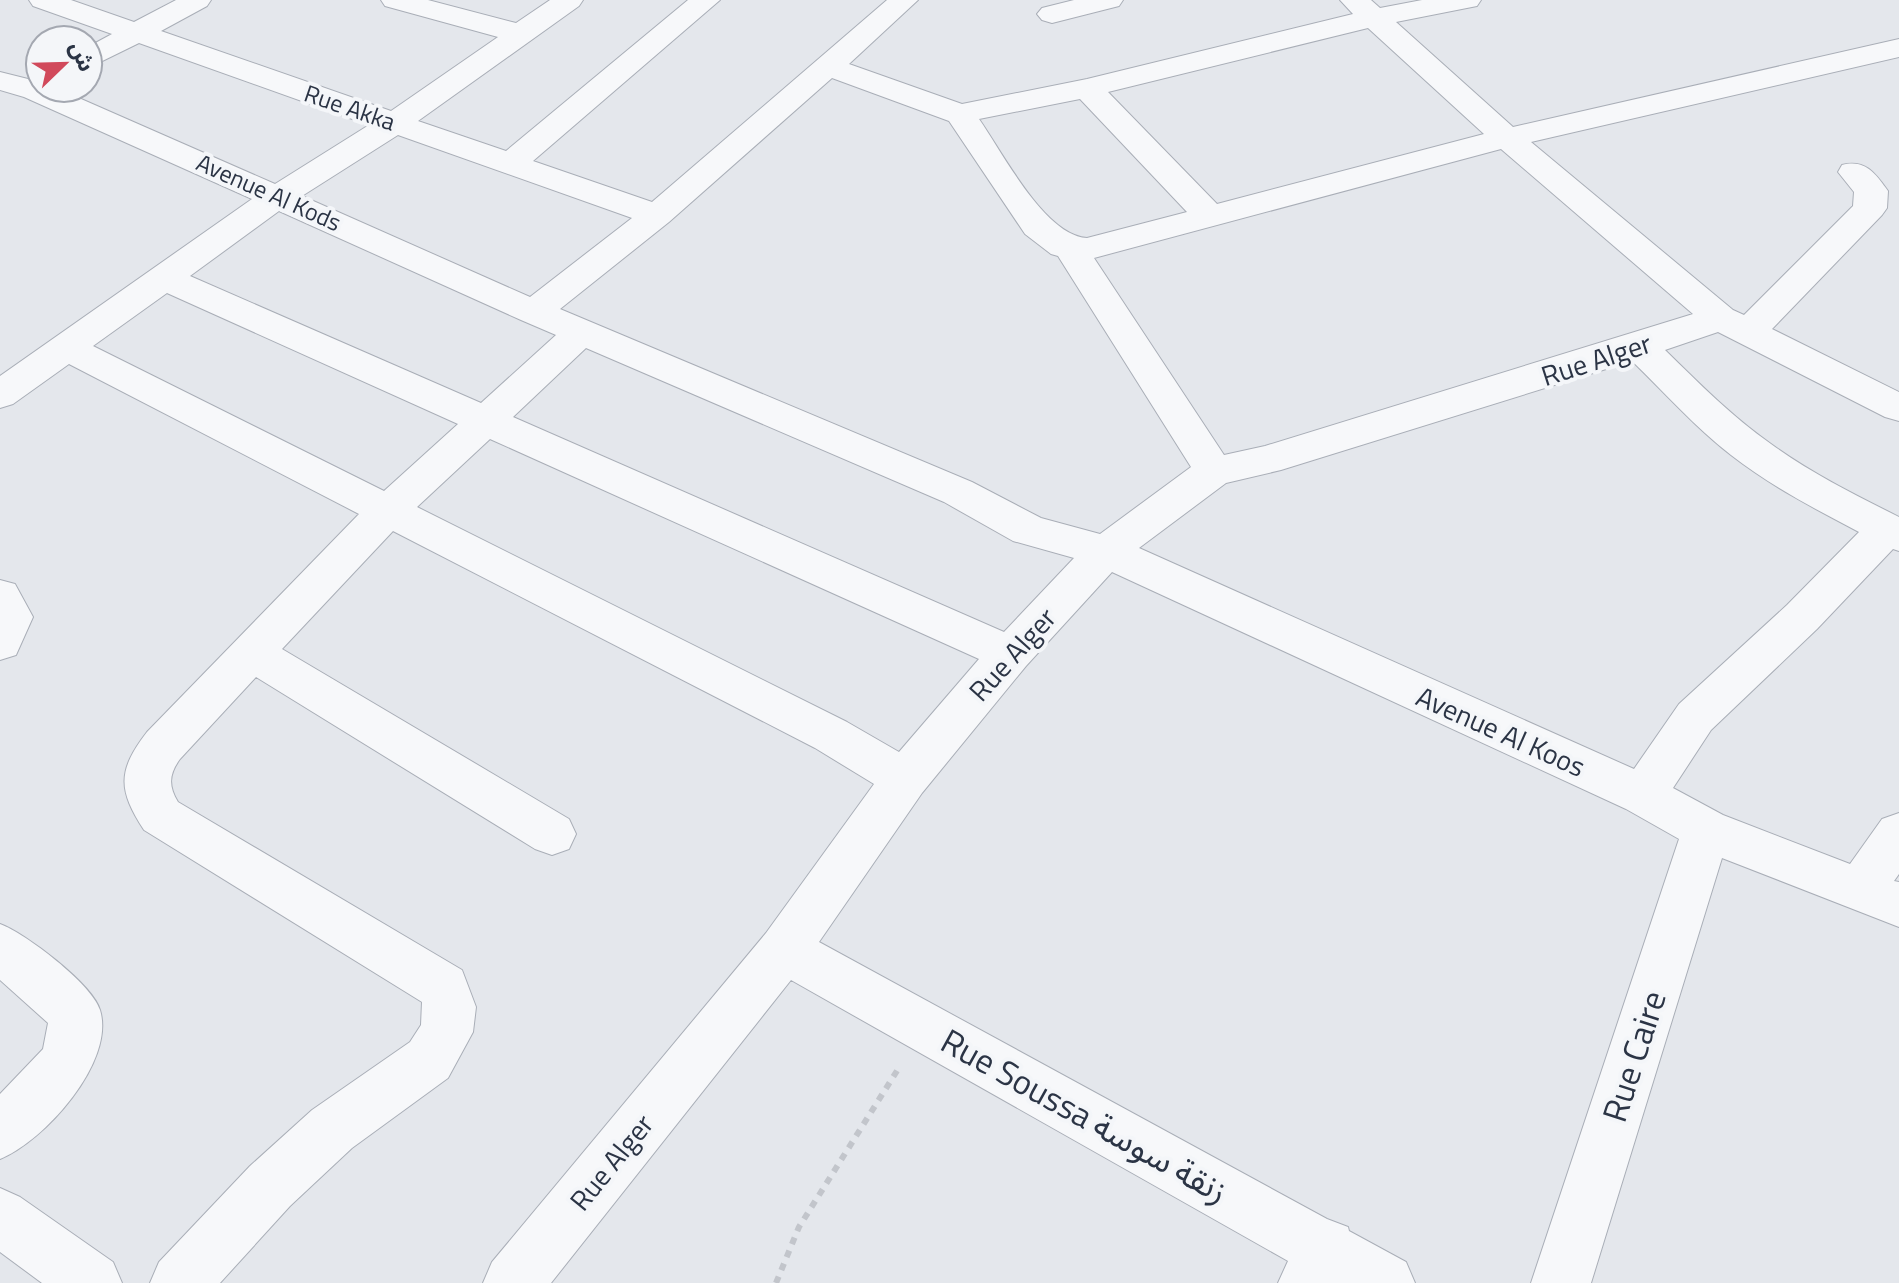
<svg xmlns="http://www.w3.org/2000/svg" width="1899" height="1283" font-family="'Titillium Web','Noto Sans Arabic',sans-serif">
	<rect width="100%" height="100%" fill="#e4e7ec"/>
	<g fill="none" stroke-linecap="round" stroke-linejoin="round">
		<defs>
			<path id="street" d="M29 0H71L134 22 176 0H211L207 6 161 31 391 111 498 37 385 6 381 0H428L516 23 550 0H583L579 6 418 121 506 151 688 0H720L533 161 652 202 887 0H918L849 64 962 104 1087 79 1353 14 1340 0H1371L1380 8 1422 0H1481L1477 6 1396 22 1513 127 1899 39V57L1531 142 1733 310 1744 315 1853 206 1854 192 1838 172 1842 165C1865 159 1875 173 1888 191L1887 208 1882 215 1772 329 1899 392V421L1885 417 1718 332 1665 350C1699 383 1732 417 1771 444 1811 473 1855 495 1899 517V551L1893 549 1817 629 1711 730 1673 788 1723 815 1850 864 1882 819 1899 813V874L1894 881 1899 882V927L1722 858 1591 1283H1531L1679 839 1626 809 1112 572 1026 666 922 793 819 942 1327 1219 1348 1227 1349 1231 1406 1262 1415 1283H1278L1288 1261 791 980 551 1283H483L492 1262 766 933 874 784 815 748 393 531 282 649 569 819 576 834 569 849 552 855 535 849 256 677 180 759C169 774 168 786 178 802L462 970 476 1007 473 1032 448 1078 352 1148 290 1206 220 1283H150L159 1262 250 1166 312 1110 410 1042 421 1025 422 1002 144 830C118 790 117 771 147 732L359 514 69 364 13 404 0 408V376L252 199 24 97 0 90V72L40 82V88H56L275 184 369 125 139 43 88 68V47L112 34 33 6ZM1368 28 1484 134 1217 204 1108 92ZM832 78 949 121 1025 234 1051 254 1058 256 1191 467 1100 534 1041 518 972 482 560 309 669 222ZM1080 99 1187 212 1087 238C1044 235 1003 153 979 119ZM398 135 632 218 530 297 302 196ZM1501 149 1693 314 1265 446 1224 455 1094 258ZM279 211 521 320 556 335 481 403 190 276ZM167 293 458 424 384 491 93 346ZM586 348 944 502 1013 541 1074 558 1004 632 513 417ZM1632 361C1665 393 1695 427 1731 455 1771 486 1815 509 1859 532L1787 605 1679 704 1634 769 1139 548 1226 483 1281 470ZM490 439 979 659 899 752 847 722 417 507Z
				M1074 0H1123L1119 6 1052 23 1042 20 1037 14 1042 8Z
				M0 580 15 584 33 617 16 655 0 660Z
				M0 924C25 933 92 984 100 1010 116 1062 43 1142 0 1159V1094L43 1049 48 1023 0 980Z
				M0 1188 20 1197 113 1262 122 1283H42L0 1252Z"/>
		</defs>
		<use href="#street" stroke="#a9aeb7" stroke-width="2"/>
		<path stroke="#c2c5cb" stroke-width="6" stroke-dasharray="7 7" stroke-linecap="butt" d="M776 1283 799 1227 900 1066"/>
		<use href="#street" fill="#f7f8fa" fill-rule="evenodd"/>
	</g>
	<g text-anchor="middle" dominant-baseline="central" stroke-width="8" stroke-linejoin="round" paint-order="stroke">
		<g font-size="24" fill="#2b3445" stroke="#f4f6f9">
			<text transform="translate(350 107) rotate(19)">Rue Akka</text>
			<text transform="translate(269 192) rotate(24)">Avenue Al Kods</text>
		</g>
		<g font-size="28" fill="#2b3445" stroke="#f4f6f9">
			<text transform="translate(1596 359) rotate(-18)">Rue Alger</text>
			<text transform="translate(1012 654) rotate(-48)">Rue Alger</text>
			<text transform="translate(1501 731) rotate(24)">Avenue Al Koos</text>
			<text transform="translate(611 1162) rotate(-51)">Rue Alger</text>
		</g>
		<g font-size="34" fill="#2b3445" stroke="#f4f6f9">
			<text transform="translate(1633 1056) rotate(-72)">Rue Caire</text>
			<text transform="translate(1085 1115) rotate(29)">Rue Soussa زنقة سوسة</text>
		</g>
	</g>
	<g transform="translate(64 64) rotate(67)"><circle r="38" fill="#f4f6f9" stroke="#a4a8b1" stroke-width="2"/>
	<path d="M0-6L14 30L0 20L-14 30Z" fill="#d1495b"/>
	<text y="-12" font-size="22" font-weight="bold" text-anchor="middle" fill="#2b3445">ش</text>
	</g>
</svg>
